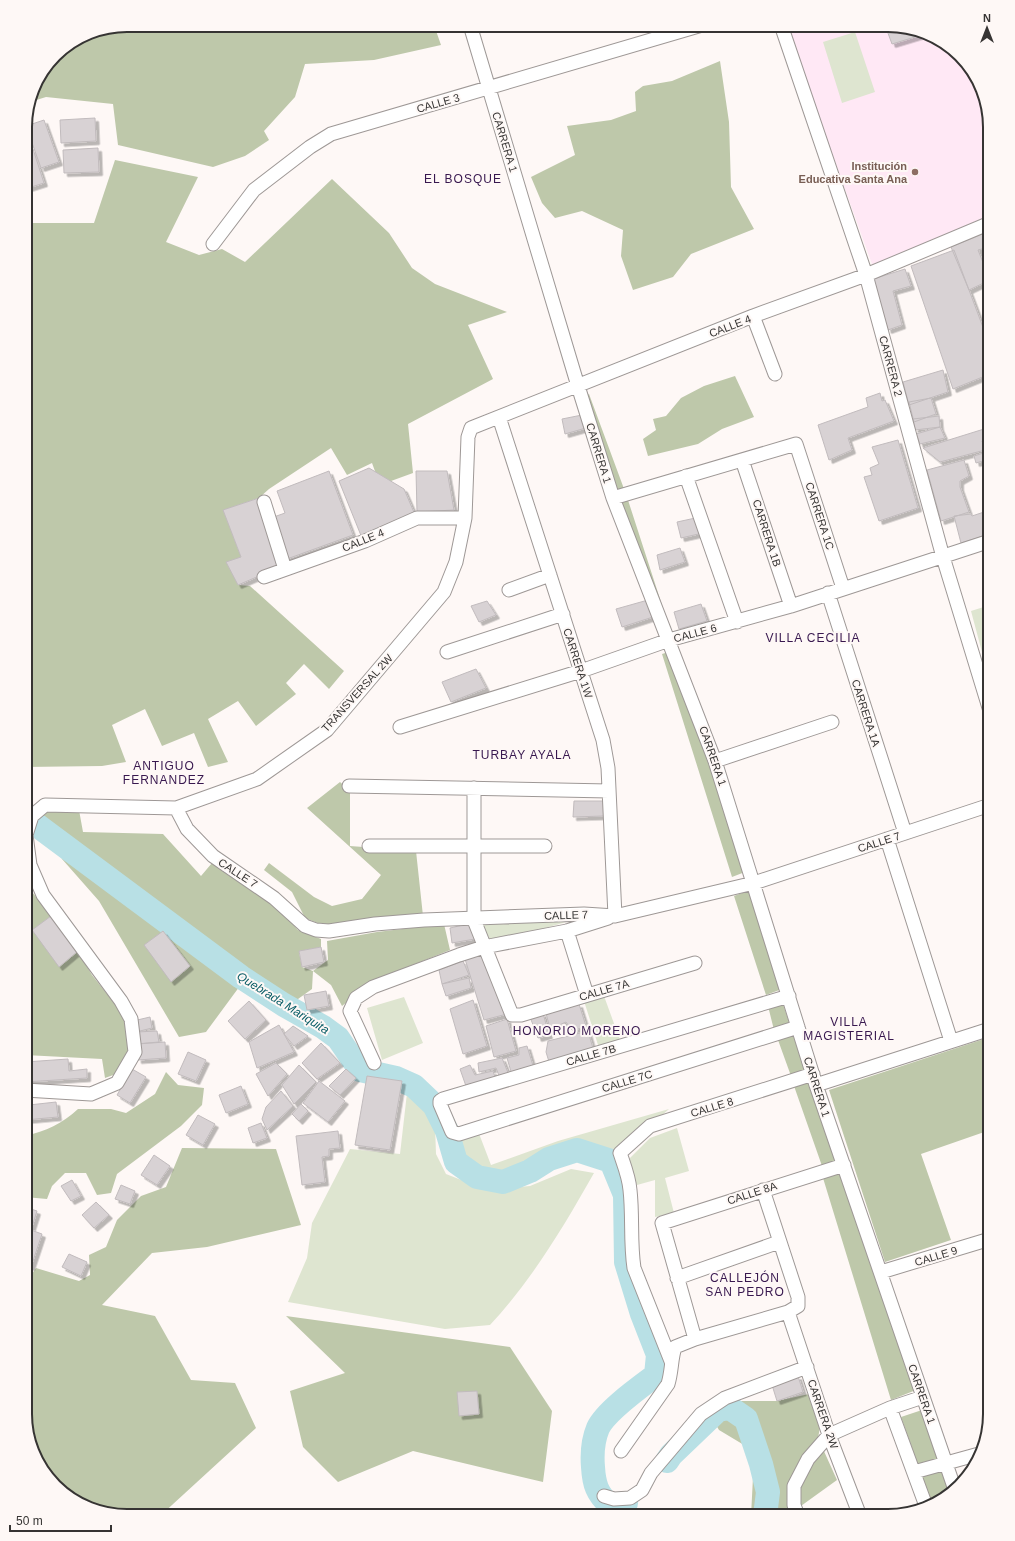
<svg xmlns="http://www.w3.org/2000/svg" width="1015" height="1541" font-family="Helvetica,sans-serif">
	<defs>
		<filter id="shadow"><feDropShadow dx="3.5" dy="3.5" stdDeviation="0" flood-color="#0004"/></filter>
	</defs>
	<rect width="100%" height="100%" fill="#fef8f6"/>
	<path fill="#ffe8f5" d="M786 25H894L939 39 969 69 990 129V215L873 267Z"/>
	<path fill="#dee5d0" d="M855 32 875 92 842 103 823 42Z
		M990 605V682L971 611Z
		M584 917 492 943 481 923Z
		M604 996 620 1040 599 1048 584 1001Z
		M404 997 423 1043 382 1060 367 1008Z
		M407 1093 422 1102 435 1125 436 1154 446 1174 487 1190 530 1186 571 1169 594 1173C564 1226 532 1280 490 1325L445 1329 288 1302 307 1258 312 1223 350 1149 400 1154Z
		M669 1109 620 1153 597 1145 577 1144 556 1150 513 1173 496 1176 481 1173 459 1160 455 1136 478 1131 491 1165 558 1141Z
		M677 1128 689 1171 665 1178 674 1213 655 1217V1180L637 1185 627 1161 650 1138Z"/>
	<path fill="#bec8aa" d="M127 25H434L441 45 374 60 305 64 295 97 264 131 269 140 245 156 213 167 118 145 113 104 46 97 30 102C37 72 60 46 88 33 99 28 115 27 127 25Z
		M720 61 729 122 731 187 754 229 691 254 673 277 633 290 621 256 623 230 582 211 555 218 542 203 531 177 575 155 567 126 611 120 636 111 635 92 643 86 672 81Z
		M115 160 198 177 166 242 199 255 222 249 245 262 332 179 389 233 412 268 435 284 507 312 468 325 493 379 408 424 413 473 380 485 372 463 347 475 331 448 269 489 259 498 224 510 241 557 238 585 250 586 344 671 329 689 304 664 286 683 296 694 256 726 238 701 208 719 228 762 208 767 194 733 162 746 145 709 112 725 126 762 102 766 25 767V223H94Z
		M735 376 754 417 722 429 698 444 648 456 643 439 656 430 653 419 666 416 681 398 704 386Z
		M589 394 627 497 672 636 660 639 582 398Z
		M675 650 745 872 732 877 662 654Z
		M340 782 350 791V846L416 851 423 916 335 925H323L305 918 292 892 264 870 269 863 314 897 332 906 362 899 381 875 307 808Z
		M48 809 79 810 83 832 163 834 201 876 212 863 228 875 242 879 270 899 298 930 321 939V947L299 952 302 967 313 971 328 960 327 941 377 932 444 924 450 950 373 981 342 1006 331 985 313 971 312 989 291 1004 248 975 206 1032 179 1037 99 901 62 859 55 842 33 836 37 818Z
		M25 878 29 888 51 916 59 967 78 951 92 975 130 1023 131 1047 116 1074 105 1078 102 1059 25 1055Z
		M750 890 782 989 766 995 734 896Z
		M782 1001 790 1025 774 1030 768 1006Z
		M793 1035 805 1070 791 1076 778 1040Z
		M990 1037V1130L921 1154 951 1240 885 1262 829 1090Z
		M166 1072 178 1085 204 1088 202 1105 181 1126 117 1174 111 1193 97 1195 86 1173H65L52 1186 47 1199 25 1197V1136C46 1131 62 1124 78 1109H111L126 1113 155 1094Z
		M809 1081 837 1160 822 1166 794 1086Z
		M182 1148 276 1149 301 1225 207 1247 152 1253 102 1305 155 1316 191 1380 235 1383 256 1428 160 1516H121L71 1499 39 1465 25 1414V1284L36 1268 79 1281 90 1275 89 1255 106 1247 117 1220 141 1196 166 1187Z
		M842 1171 916 1390 891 1400 823 1178Z
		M286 1316 510 1347 552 1411 543 1482 413 1451 338 1482 303 1447 290 1391 345 1373Z
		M809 1394 822 1417 818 1438 837 1480 787 1516H751L753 1477 744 1445 719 1430 709 1413 731 1401H777Z
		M925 1409 952 1490 939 1502 932 1504 901 1417Z"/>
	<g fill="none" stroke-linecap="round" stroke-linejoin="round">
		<path stroke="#b8e0e5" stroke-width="24" d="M25 825 38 826 241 977 284 1005 323 1027 338 1038 360 1070 396 1078 414 1086 434 1105 447 1131 456 1162 477 1177 503 1182 530 1171 549 1159 577 1150 611 1161 625 1195 626 1262 642 1314 658 1355 656 1375C640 1387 606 1411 598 1428 593 1440 592 1455 593 1467 594 1484 597 1494 610 1505L626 1503
			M667 1461 671 1455 718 1410 730 1408 746 1419 761 1464 768 1492 765 1516"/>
	</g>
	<path fill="#d8d2d4" stroke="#c1bbbd" filter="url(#shadow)" d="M885 25H894L925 34 892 44Z
		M95 118 96 141 61 143 60 120Z
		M44 120 59 162 41 168 26 126Z
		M98 148 99 172 64 173 63 150Z
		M33 149 44 183 25 189V152Z
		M990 231V247L978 250 990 280 969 290 951 247Z
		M954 250 990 346V374L953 389 911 266Z
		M905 269 911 286 893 291 902 325 888 330 873 279Z
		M943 370 948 392 909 405 903 382Z
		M880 393 882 401 885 400 894 421 848 438 852 450 829 460 818 425 868 407 866 398Z
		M931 398 936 414 914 422 909 402Z
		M582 415 586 428 565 434 562 419Z
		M939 416 940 427 915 430 913 419Z
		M940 427 945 438 920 444 916 434Z
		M984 429 987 440 982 441 985 450 940 462 923 448Z
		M898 440 918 508 879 521 864 477 872 475 870 468 879 464 872 447Z
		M990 451V470L985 471 983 461 976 463 974 456Z
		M964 460 969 476 960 481V487L969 512 941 521 927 470Z
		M369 468 404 489 416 517 362 538 339 481Z
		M329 471 353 535 287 559 271 518 285 513 277 491Z
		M416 471H447L454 510 417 512Z
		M990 496V534L961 543 954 516 971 514 972 516 987 511 983 498Z
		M259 498 280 567 238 585 226 562 241 557 223 510Z
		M700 517 703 533 681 538 677 522Z
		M680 548 685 562 660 570 657 555Z
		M648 600 653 617 622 627 616 609Z
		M487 601 496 615 479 622 471 606Z
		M701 604 707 621 679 629 674 612Z
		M476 669 486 688 451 702 442 682Z
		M574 801H604V816L573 817Z
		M51 916 78 951 59 967 32 930Z
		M472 923 475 939 452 943 450 928Z
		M163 931 190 966 171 982 144 945Z
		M321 947 324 962 302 967 299 951Z
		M485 953 507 1014 484 1020 465 959Z
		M463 961 469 975 442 984 439 970Z
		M469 978 471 988 446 996 442 984Z
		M326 991 329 1006 307 1010 304 995Z
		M473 1000 487 1046 463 1054 450 1009Z
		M249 1001 266 1020 245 1039 228 1021Z
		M579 1004 586 1026 573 1031 566 1022 550 1029 546 1013Z
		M543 1013 549 1035 538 1038 530 1017Z
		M150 1017 152 1028 136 1032 133 1021Z
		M507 1019 516 1051 494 1057 486 1026Z
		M279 1025 294 1052 257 1068 249 1042Z
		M293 1026 308 1036 294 1046 284 1034Z
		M157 1031 159 1042 136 1044V1032Z
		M588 1031 594 1052 550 1065 546 1052 548 1041Z
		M165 1042 166 1058 138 1060 137 1044Z
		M321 1043 340 1063 317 1079 302 1063Z
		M527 1046 534 1069 512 1075 507 1058 519 1055V1048Z
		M188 1052 206 1060 196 1081 178 1074Z
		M502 1058 509 1075 500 1078 496 1068 479 1072 478 1063Z
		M68 1059 69 1071 87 1069V1078L25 1082V1062Z
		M276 1063 287 1074 268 1096 256 1074Z
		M299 1065 316 1082 294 1104 282 1085Z
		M470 1065 475 1075 493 1071 496 1080 467 1089 460 1069Z
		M132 1069 146 1077 130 1103 117 1095Z
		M346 1069 356 1078 340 1095 329 1086Z
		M367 1076 402 1081 390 1150 355 1145Z
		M319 1081 345 1101 328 1122 303 1103Z
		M241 1086 248 1104 226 1113 219 1095Z
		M281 1091 293 1106 267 1130 262 1119 266 1107Z
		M25 1094H28L29 1105 56 1102 58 1117 25 1120Z
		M301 1104 308 1111 299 1121 292 1114Z
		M198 1115 215 1124 203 1145 186 1135Z
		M261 1123 267 1138 253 1143 248 1128Z
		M338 1131 340 1148 329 1149V1156L322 1157 325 1182 302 1185 296 1136Z
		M154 1155 170 1166 157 1185 141 1175Z
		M72 1180 81 1196 71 1201 61 1186Z
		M121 1185 135 1191 130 1204 115 1199Z
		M96 1202 109 1215 94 1228 82 1215Z
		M25 1207 37 1211 31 1230 42 1234 31 1267 25 1265Z
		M69 1254 87 1262 81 1276 62 1267Z
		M798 1376 803 1392 777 1401 772 1385Z
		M477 1391 479 1414 459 1416 457 1392Z"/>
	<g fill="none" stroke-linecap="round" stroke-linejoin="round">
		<defs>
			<path id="minor" d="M470 25 578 386 613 498 715 761 816 1085 954 1487
				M781 25 866 275 943 557 990 711
				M213 244 254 190 310 147 331 134 702 25
				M753 316 775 374
				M499 417 603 740 608 768 615 916
				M742 460 791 606
				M686 476 737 622
				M613 498 796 444 843 588
				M264 502 285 569
				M264 577 365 541 417 518H465
				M509 590 550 575
				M828 593 905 833
				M447 652 563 614
				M400 727 581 671 669 640 791 606 990 541
				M715 761 832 722
				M349 786 609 791
				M474 788V920L512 1015H521L695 963
				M176 808 187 829 213 856 274 898 305 926 316 930 329 931 375 924 424 920 584 914 615 916 754 883 990 805
				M887 839 951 1041
				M369 846H545
				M567 931 587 995
				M789 996 443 1099 440 1101V1104L452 1132 459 1134 798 1027
				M374 1063 350 1011 356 998 373 987 459 955 484 947 567 931 608 918
				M816 1085 990 1029
				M25 1090 91 1094 117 1083 135 1052 131 1019 121 1001 43 895 30 865 26 835 32 816 45 805 176 808 257 779 327 730 444 592 456 562 465 518 468 437 471 428 753 316 866 275 990 223
				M881 1272 990 1239
				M677 1278 779 1242
				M788 1312 829 1435 860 1516
				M695 1339 662 1223 844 1165
				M671 1361 634 1268C630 1242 633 1216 630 1190 629 1177 624 1165 620 1153L650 1126 813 1074
				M890 1408 926 1506
				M621 1451 668 1384C672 1371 671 1359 675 1347L695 1339 788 1312 798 1306V1297L763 1190
				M914 1472 979 1454
				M604 1496 614 1499 630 1498 642 1490 651 1473 701 1414 725 1398 807 1367
				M798 1516 794 1505V1486L808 1459 829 1435 890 1408 923 1397"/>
		</defs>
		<use href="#minor" stroke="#9e9896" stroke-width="15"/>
		<use href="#minor" stroke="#fff" stroke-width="13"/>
	</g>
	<circle fill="#8d6e63" stroke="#fef8f6" stroke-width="1.5" cx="915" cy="172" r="4"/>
	<g text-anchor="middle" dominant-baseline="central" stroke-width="4" stroke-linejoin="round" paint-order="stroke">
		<g font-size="11" fill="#363433" stroke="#fef8f6">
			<text transform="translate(438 103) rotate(-16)">CALLE 3</text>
			<text transform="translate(505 142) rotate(73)">CARRERA 1</text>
			<text transform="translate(730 326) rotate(-21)">CALLE 4</text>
			<text transform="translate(891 366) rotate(75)">CARRERA 2</text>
			<text transform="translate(599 453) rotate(73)">CARRERA 1</text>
			<text transform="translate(820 516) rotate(72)">CARRERA 1C</text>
			<text transform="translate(767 533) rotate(72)">CARRERA 1B</text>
			<text transform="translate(363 540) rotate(-22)">CALLE 4</text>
			<text transform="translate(695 633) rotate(-15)">CALLE 6</text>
			<text transform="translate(578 663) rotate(72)">CARRERA 1W</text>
			<text transform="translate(357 693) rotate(-48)">TRANSVERSAL 2W</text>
			<text transform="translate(866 713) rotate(72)">CARRERA 1A</text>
			<text transform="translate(713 756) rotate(71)">CARRERA 1</text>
			<text transform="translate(879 842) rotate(-18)">CALLE 7</text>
			<text transform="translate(238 873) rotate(33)">CALLE 7</text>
			<text transform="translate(566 915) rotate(-2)">CALLE 7</text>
			<text transform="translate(604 990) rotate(-16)">CALLE 7A</text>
			<text transform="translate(591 1055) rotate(-16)">CALLE 7B</text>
			<text transform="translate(627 1081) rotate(-17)">CALLE 7C</text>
			<text transform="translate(817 1087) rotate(72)">CARRERA 1</text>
			<text transform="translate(712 1107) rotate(-17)">CALLE 8</text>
			<text transform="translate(752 1193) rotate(-18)">CALLE 8A</text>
			<text transform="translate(936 1256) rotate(-17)">CALLE 9</text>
			<text transform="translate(922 1394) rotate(71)">CARRERA 1</text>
			<text transform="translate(823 1414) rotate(71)">CARRERA 2W</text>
		</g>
		<g font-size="11" font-weight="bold" fill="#785e54" stroke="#fef8f6" text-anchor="end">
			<text x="907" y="166">Institución<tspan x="907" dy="13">Educativa Santa Ana</tspan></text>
		</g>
		<g font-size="12" letter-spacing="1" fill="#38184f" stroke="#fef8f6">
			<text x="463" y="179">EL BOSQUE</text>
			<text x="813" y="638">VILLA CECILIA</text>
			<text x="522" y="755">TURBAY AYALA</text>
			<text x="164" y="766">ANTIGUO<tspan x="164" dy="14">FERNANDEZ</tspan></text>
			<text x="849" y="1022">VILLA<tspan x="849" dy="14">MAGISTERIAL</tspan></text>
			<text x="577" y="1031">HONORIO MORENO</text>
			<text x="745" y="1278">CALLEJÓN<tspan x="745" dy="14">SAN PEDRO</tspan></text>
		</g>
		<g font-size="12" font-style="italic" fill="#095d66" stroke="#fef8f6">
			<text transform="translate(283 1003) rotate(32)">Quebrada Mariquita</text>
		</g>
	</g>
	<path d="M0 0H1015V1541H0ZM127 32H888A95 95 0 0 1 983 127V1414A95 95 0 0 1 888 1509H127A95 95 0 0 1 32 1414V127A95 95 0 0 1 127 32Z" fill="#fef8f6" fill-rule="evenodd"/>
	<path fill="none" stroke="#363433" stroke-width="2" d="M127 32H888A95 95 0 0 1 983 127V1414A95 95 0 0 1 888 1509H127A95 95 0 0 1 32 1414V127A95 95 0 0 1 127 32Z"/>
	<g transform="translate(987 28)" stroke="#fef8f6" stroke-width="3" paint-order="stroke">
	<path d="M0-3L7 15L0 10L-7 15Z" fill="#363433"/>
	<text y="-6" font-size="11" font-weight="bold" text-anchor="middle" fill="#363433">N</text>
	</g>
	<path d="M10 1525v6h101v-6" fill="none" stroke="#363433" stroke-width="2"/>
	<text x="16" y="1525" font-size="12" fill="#363433" stroke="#fef8f6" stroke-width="3" paint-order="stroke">50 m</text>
</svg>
